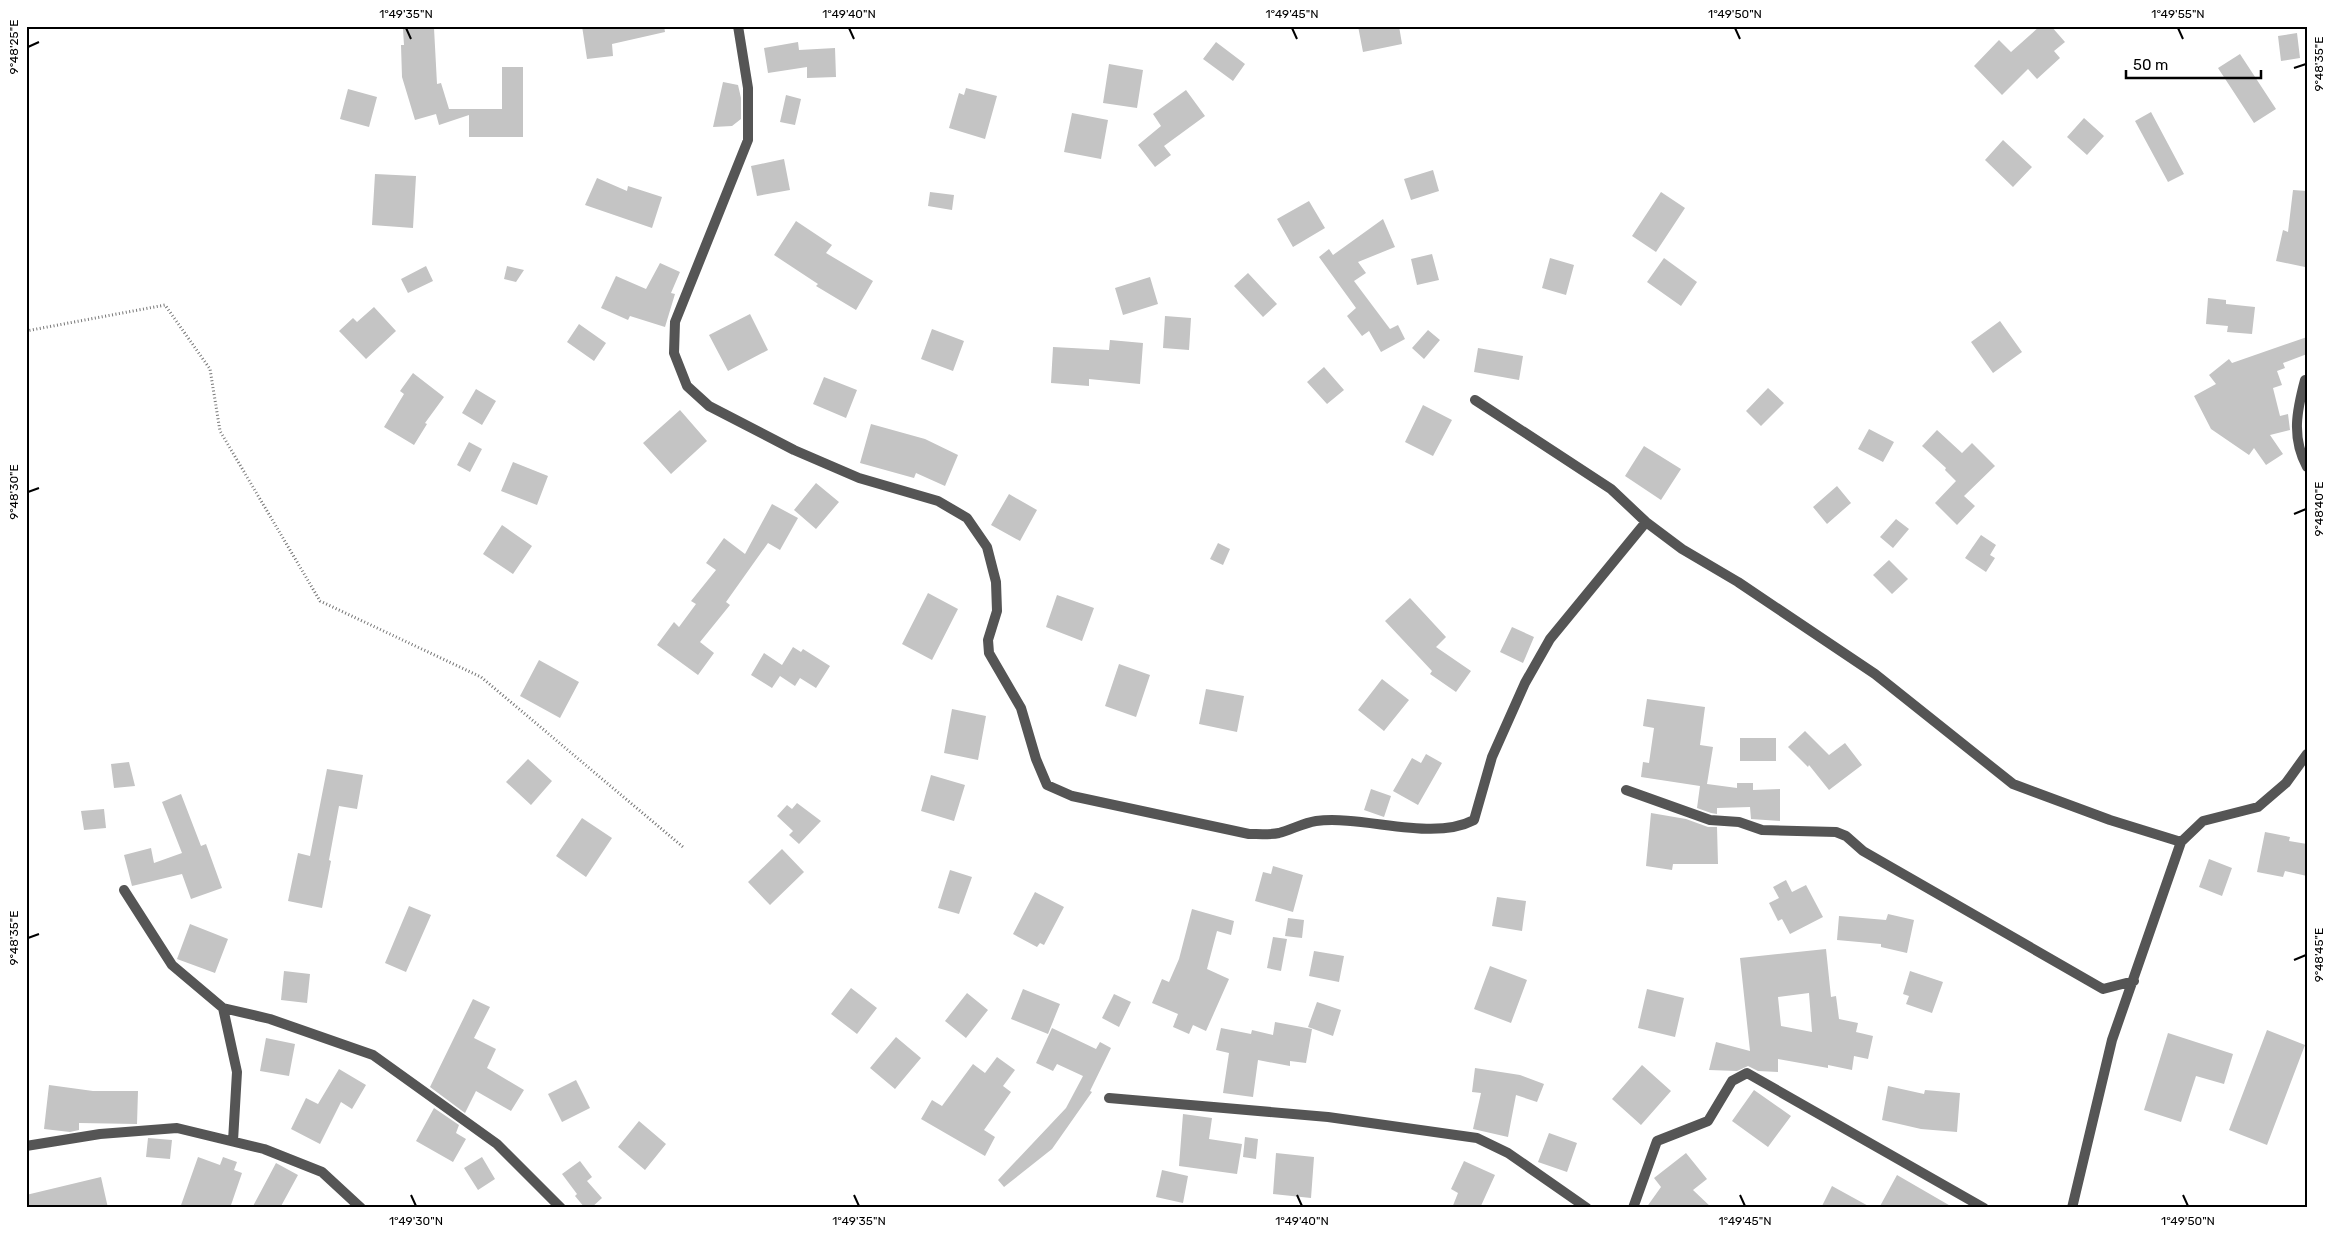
<svg xmlns="http://www.w3.org/2000/svg" width="2333" height="1234" font-family="Rubik,sans-serif">
	<rect width="100%" height="100%" fill="#fff"/>
	<path fill="#c4c4c4" fill-rule="evenodd" d="M582 26H664L665 32 612 44 613 56 587 59Z
		M1358 26H1399L1402 44 1363 52Z
		M2040 26H2051L2065 42 2054 51 2060 58 2037 79 2028 69 2002 95 1974 66 1999 40 2011 52Z
		M434 28 437 84 441 83 449 109H502V67H523V137H469V115L439 125 436 114 415 120 402 77 401 45H404L403 29Z
		M2297 33 2300 58 2281 61 2278 36Z
		M798 42 799 50 835 48 836 77 807 78V67L768 73 764 48Z
		M1216 42 1245 64 1233 81 1203 59Z
		M2240 54 2276 109 2254 123 2218 68Z
		M1109 64 1143 70 1137 108 1103 103Z
		M723 82 738 85 741 98V119L732 126 713 127Z
		M966 88 997 96 985 139 949 128 959 93 964 95Z
		M348 89 377 97 369 127 340 119Z
		M1186 90 1205 116 1164 146 1171 155 1155 167 1138 145 1161 126 1153 114Z
		M786 95 801 99 795 125 780 122Z
		M2151 112 2184 174 2168 182 2135 121Z
		M1072 113 1108 120 1101 159 1064 152Z
		M2084 118 2104 136 2087 155 2067 137Z
		M2003 140 2032 167 2013 187 1985 160Z
		M784 159 790 190 757 196 751 166Z
		M1433 170 1439 191 1411 200 1404 179Z
		M375 174 416 176 413 228 372 225Z
		M597 178 627 191 628 186 662 197 652 228 585 205Z
		M2293 190 2307 191V258L2305 267 2276 261 2283 230 2288 232Z
		M930 192 954 195 952 210 928 206Z
		M1661 192 1685 208 1656 252 1632 236Z
		M1309 201 1325 228 1293 247 1277 219Z
		M1383 219 1395 247 1358 262 1366 273 1354 281 1390 329 1398 325 1405 339 1381 352 1369 331 1362 336 1347 316 1356 308 1319 257 1329 249 1333 255Z
		M796 221 832 245 826 253 873 281 856 310 816 286 818 284 774 255Z
		M1432 254 1439 280 1417 285 1411 259Z
		M1550 258 1574 265 1566 295 1542 288Z
		M1664 258 1697 282 1681 306 1647 282Z
		M660 263 680 272 671 293 675 294 665 327 630 316 628 320 601 308 616 276 646 289Z
		M426 266 433 281 408 293 401 279Z
		M507 266 524 270 516 282 504 279Z
		M1248 273 1277 304 1263 317 1234 286Z
		M1150 277 1158 304 1123 315 1115 288Z
		M2208 298 2226 300V304L2255 307 2252 334 2227 332 2228 326 2206 324Z
		M374 307 396 331 366 359 339 331 353 318 357 322Z
		M750 314 768 350 728 371 709 335Z
		M1165 316 1191 318 1189 350 1163 348Z
		M2000 321 2022 352 1993 373 1971 342Z
		M579 324 606 343 594 361 567 342Z
		M932 329 964 341 953 371 921 359Z
		M1428 330 1440 340 1424 359 1412 348Z
		M2307 337V354L2283 363 2285 368 2277 371 2282 385 2273 388 2280 416 2288 414 2290 430 2270 435 2283 454 2266 465 2254 448 2249 455 2211 429 2194 396 2216 384 2209 375 2229 359 2232 363Z
		M1110 340 1143 343 1140 384 1089 379V386L1051 383 1053 347 1109 350Z
		M1478 348 1523 356 1519 380 1474 372Z
		M1324 367 1344 390 1327 404 1307 382Z
		M413 373 444 397 425 423 427 424 414 445 384 427 404 394 400 391Z
		M824 377 857 390 846 418 813 404Z
		M1768 388 1784 403 1761 426 1746 411Z
		M476 389 496 401 482 425 462 413Z
		M1423 405 1452 420 1433 456 1405 442Z
		M680 410 707 441 671 474 643 443Z
		M871 424 925 439 958 455 945 486 916 473 914 478 860 463Z
		M1869 429 1894 442 1883 462 1858 449Z
		M1937 430 1962 453 1972 443 1995 466 1964 496 1975 506 1957 525 1935 503 1956 481 1945 470 1946 468 1922 446Z
		M469 442 482 449 470 472 457 465Z
		M1644 446 1681 469 1661 500 1625 476Z
		M513 462 548 476 537 505 501 491Z
		M816 483 839 502 816 529 794 510Z
		M1837 486 1851 503 1827 524 1813 507Z
		M1009 494 1037 510 1020 541 991 525Z
		M772 504 798 518 780 550 768 543 726 602 730 605 700 642 714 653 698 675 657 645 674 622 679 627 696 604 691 601 716 570 706 563 724 538 745 554Z
		M1896 519 1909 529 1893 548 1880 537Z
		M502 525 532 546 513 574 483 554Z
		M1981 535 1996 545 1990 555 1995 558 1986 572 1965 558Z
		M1218 543 1230 549 1223 565 1210 559Z
		M1889 560 1908 579 1892 594 1873 575Z
		M928 593 958 609 932 660 902 644Z
		M1057 595 1094 608 1082 641 1046 627Z
		M1410 598 1446 637 1436 647 1471 671 1456 692 1430 674 1432 671 1385 621Z
		M1512 627 1534 637 1523 663 1500 652Z
		M793 647 801 652 803 649 830 666 816 688 800 678 795 686 780 676 772 688 751 675 764 653 782 665Z
		M539 660 579 682 560 718 520 696Z
		M1119 664 1150 675 1136 717 1105 706Z
		M1382 679 1409 700 1384 731 1358 710Z
		M1206 689 1244 696 1237 732 1199 724Z
		M1647 699 1705 707 1700 745 1713 747 1707 784 1737 788V783H1753V790L1780 789V821L1751 819 1750 807 1717 808V814L1711 813 1697 808 1700 786 1641 777 1643 762 1649 763 1654 728 1643 726Z
		M952 709 986 716 978 760 944 753Z
		M1805 731 1829 755 1845 743 1862 765 1829 790 1809 765 1808 767 1788 747Z
		M1740 738H1776V761H1740Z
		M1426 754 1442 763 1418 805 1393 791 1412 758 1421 763Z
		M528 759 552 781 531 805 506 782Z
		M129 762 135 786 114 788 111 764Z
		M327 769 363 775 357 809 339 806 329 860 331 861 322 908 288 901 298 853 310 856Z
		M931 775 965 785 954 821 921 811Z
		M1371 789 1391 796 1384 817 1364 810Z
		M181 794 201 846 206 844 222 888 191 899 182 874 132 886 124 855 151 848 154 863 182 853 162 802Z
		M797 803 821 821 799 844 789 835 793 831 777 816 787 805 792 809Z
		M104 809 106 828 84 830 81 811Z
		M1651 813 1686 819 1708 827H1717L1718 864H1673L1672 870 1646 866Z
		M582 818 612 838 586 877 556 856Z
		M2265 832 2290 837 2289 841 2307 844V876L2285 871 2283 877 2257 872Z
		M782 849 804 872 770 905 748 882Z
		M2209 859 2232 868 2222 896 2199 887Z
		M1273 866 1303 875 1293 912 1255 901 1263 872 1271 874Z
		M950 870 972 877 959 914 938 908Z
		M1786 880 1792 892 1806 885 1823 917 1790 934 1782 919 1778 921 1769 903 1779 898 1773 887Z
		M1035 892 1064 907 1044 945 1040 943 1037 947 1013 934Z
		M1497 897 1526 901 1522 931 1492 926Z
		M409 906 431 915 406 972 385 963Z
		M1192 909 1234 921 1231 935 1217 931 1207 969 1229 979 1206 1031 1193 1025 1189 1034 1173 1027 1178 1014 1152 1003 1162 979 1169 982 1179 959Z
		M1888 914 1914 920 1907 953 1881 947V944L1837 940 1839 916 1886 920Z
		M1288 918 1304 920 1302 938 1285 936Z
		M190 924 228 939 215 973 177 959Z
		M1273 937 1287 939 1281 971 1267 968Z
		M1826 949 1831 997 1836 996 1839 1019 1858 1023 1856 1032 1873 1036 1868 1059 1854 1056 1852 1070 1828 1065V1068L1778 1059V1072L1758 1071 1748 1066 1737 1071 1709 1070 1716 1042 1750 1051 1740 958ZM1809 993 1812 1032 1781 1026 1778 997Z
		M1314 951 1344 956 1339 982 1309 976Z
		M1490 966 1527 980 1511 1023 1474 1009Z
		M284 971 310 974 307 1003 281 1000Z
		M1910 971 1943 982 1932 1013 1906 1004 1909 996 1903 994Z
		M851 988 877 1008 857 1034 831 1014Z
		M1023 989 1060 1004 1048 1034 1011 1019Z
		M1647 989 1684 998 1675 1037 1638 1028Z
		M967 993 988 1010 966 1038 945 1021Z
		M1114 994 1131 1002 1119 1027 1102 1018Z
		M473 999 490 1007 474 1038 496 1049 487 1068 524 1090 511 1111 476 1091 465 1113 430 1087Z
		M1317 1002 1341 1010 1333 1036 1308 1027Z
		M1275 1022 1312 1029 1306 1063 1290 1061V1066L1258 1060 1253 1097 1223 1093 1229 1053 1216 1050 1221 1028 1251 1034 1252 1030 1273 1035Z
		M1052 1028 1096 1049 1100 1042 1111 1048 1090 1091 1092 1092 1052 1149 1004 1187 998 1180 1066 1108 1083 1076 1057 1064 1053 1071 1036 1063Z
		M2267 1030 2305 1045 2267 1145 2229 1130Z
		M2168 1033 2233 1054 2224 1084 2196 1076 2181 1122 2144 1110Z
		M896 1037 921 1058 895 1089 870 1068Z
		M266 1038 295 1044 289 1076 260 1071Z
		M997 1057 1015 1070 1003 1086 1011 1092 984 1130 995 1137 985 1156 921 1119 932 1100 942 1106 973 1064 985 1073Z
		M1642 1065 1671 1091 1641 1125 1612 1099Z
		M1475 1068 1520 1075 1544 1084 1537 1102 1516 1095 1508 1137 1473 1129 1481 1093 1472 1092Z
		M339 1069 366 1085 352 1109 341 1102 320 1144 291 1129 306 1098 318 1104Z
		M576 1080 590 1108 562 1122 548 1094Z
		M49 1085 93 1091H138L137 1124 79 1123V1130L70 1132 44 1129Z
		M1888 1086 1924 1094 1925 1090 1960 1093 1957 1132 1921 1129 1882 1120Z
		M1754 1090 1791 1116 1768 1147 1732 1121Z
		M434 1108 459 1125 456 1133 466 1139 453 1162 416 1141Z
		M1183 1114 1212 1118 1209 1139 1242 1144 1237 1174 1179 1166Z
		M639 1121 666 1144 645 1170 618 1147Z
		M1549 1133 1577 1143 1567 1172 1538 1162Z
		M1245 1137 1258 1139 1256 1159 1243 1157Z
		M148 1138 172 1140 170 1159 146 1157Z
		M1276 1153 1314 1157 1311 1198 1273 1194Z
		M1686 1153 1707 1179 1693 1190 1712 1208H1646L1661 1187 1654 1178Z
		M198 1157 220 1165 223 1157 237 1162 234 1170 242 1173 230 1208H180Z
		M482 1157 495 1179 478 1190 464 1168Z
		M580 1161 592 1177 587 1181 602 1198 591 1208H585L575 1196 577 1194 562 1174Z
		M1464 1161 1495 1175 1480 1208H1452L1458 1193 1451 1189Z
		M276 1163 298 1175 280 1208H252Z
		M1162 1170 1188 1176 1183 1203 1156 1197Z
		M1897 1175 1954 1208H1879Z
		M101 1177 108 1208H26V1195Z
		M1832 1186 1872 1208H1821Z"/>
	<g fill="none" stroke-linecap="round" stroke-linejoin="round">
		<path stroke="#777" stroke-width="3" stroke-dasharray="1 2.5" stroke-linecap="butt" d="M26 331 165 305 210 369 220 431 320 601 481 677 683 847"/>
		<path stroke="#555" stroke-width="10" d="M738 26 748 88V140L675 322 674 353 687 386 709 406 794 450 859 478 938 501 967 518 987 547 996 582 997 611 988 640 989 653 1021 708 1036 759 1047 785 1072 796 1249 834C1258 834 1270 835 1279 833 1291 830 1303 823 1316 821 1365 815 1432 842 1474 820L1492 757 1525 683 1550 639 1646 522
			M2305 380C2297 410 2291 437 2307 467
			M1475 400 1611 489 1646 522 1682 549 1738 582 1875 674 2013 784 2110 820 2181 842
			M1626 790 1710 820 1739 822 1762 830 1836 832 1846 836 1863 851 2103 989 2134 981
			M124 890 172 965 223 1008 270 1019 373 1055 497 1144 561 1208
			M223 1008 237 1072 233 1141
			M1109 1098 1328 1117 1477 1138 1508 1153 1587 1208
			M26 1146 100 1134 177 1128 264 1149 322 1172 361 1208
			M1633 1208 1657 1141 1708 1121 1732 1081 1747 1073 1984 1208
			M2072 1208 2112 1040 2181 842 2203 821 2258 807 2286 783 2307 754"/>
	</g>
	<path fill="none" stroke="#000" stroke-width="2" d="M406 28 411 39M849 28 854 39M1292 28 1297 39M1735 28 1740 39M2178 28 2183 39M28 47 39 42M2294 68 2306 64M28 492 39 488M2294 514 2306 509M28 938 39 934M2294 960 2306 955M411 1195 416 1206M854 1195 859 1206M1297 1195 1302 1206M1740 1195 1745 1206M2183 1195 2188 1206"/>
	<rect width="2333" height="1234" fill="none" stroke="#ffffff" stroke-width="55"/>
	<path d="M2126 70v8h135v-8" fill="none" stroke="#000000" stroke-width="2.5"/>
	<text x="2133" y="70" font-size="15" fill="#000000" stroke="#ffffff" stroke-width="4" paint-order="stroke">50 m</text>
	<rect x="28" y="28" width="2278" height="1178" fill="none" stroke="#000" stroke-width="2"/>
	<g font-size="12" text-anchor="middle" fill="#000">
		<text x="406" y="18">1°49'35"N</text>
		<text x="849" y="18">1°49'40"N</text>
		<text x="1292" y="18">1°49'45"N</text>
		<text x="1735" y="18">1°49'50"N</text>
		<text x="2178" y="18">1°49'55"N</text>
		<text transform="translate(14 47) rotate(-90)" y="4">9°48'25"E</text>
		<text transform="translate(2319 64) rotate(-90)" y="4">9°48'35"E</text>
		<text transform="translate(14 492) rotate(-90)" y="4">9°48'30"E</text>
		<text transform="translate(2319 509) rotate(-90)" y="4">9°48'40"E</text>
		<text transform="translate(14 938) rotate(-90)" y="4">9°48'35"E</text>
		<text transform="translate(2319 955) rotate(-90)" y="4">9°48'45"E</text>
		<text x="416" y="1225">1°49'30"N</text>
		<text x="859" y="1225">1°49'35"N</text>
		<text x="1302" y="1225">1°49'40"N</text>
		<text x="1745" y="1225">1°49'45"N</text>
		<text x="2188" y="1225">1°49'50"N</text>
	</g>
</svg>
